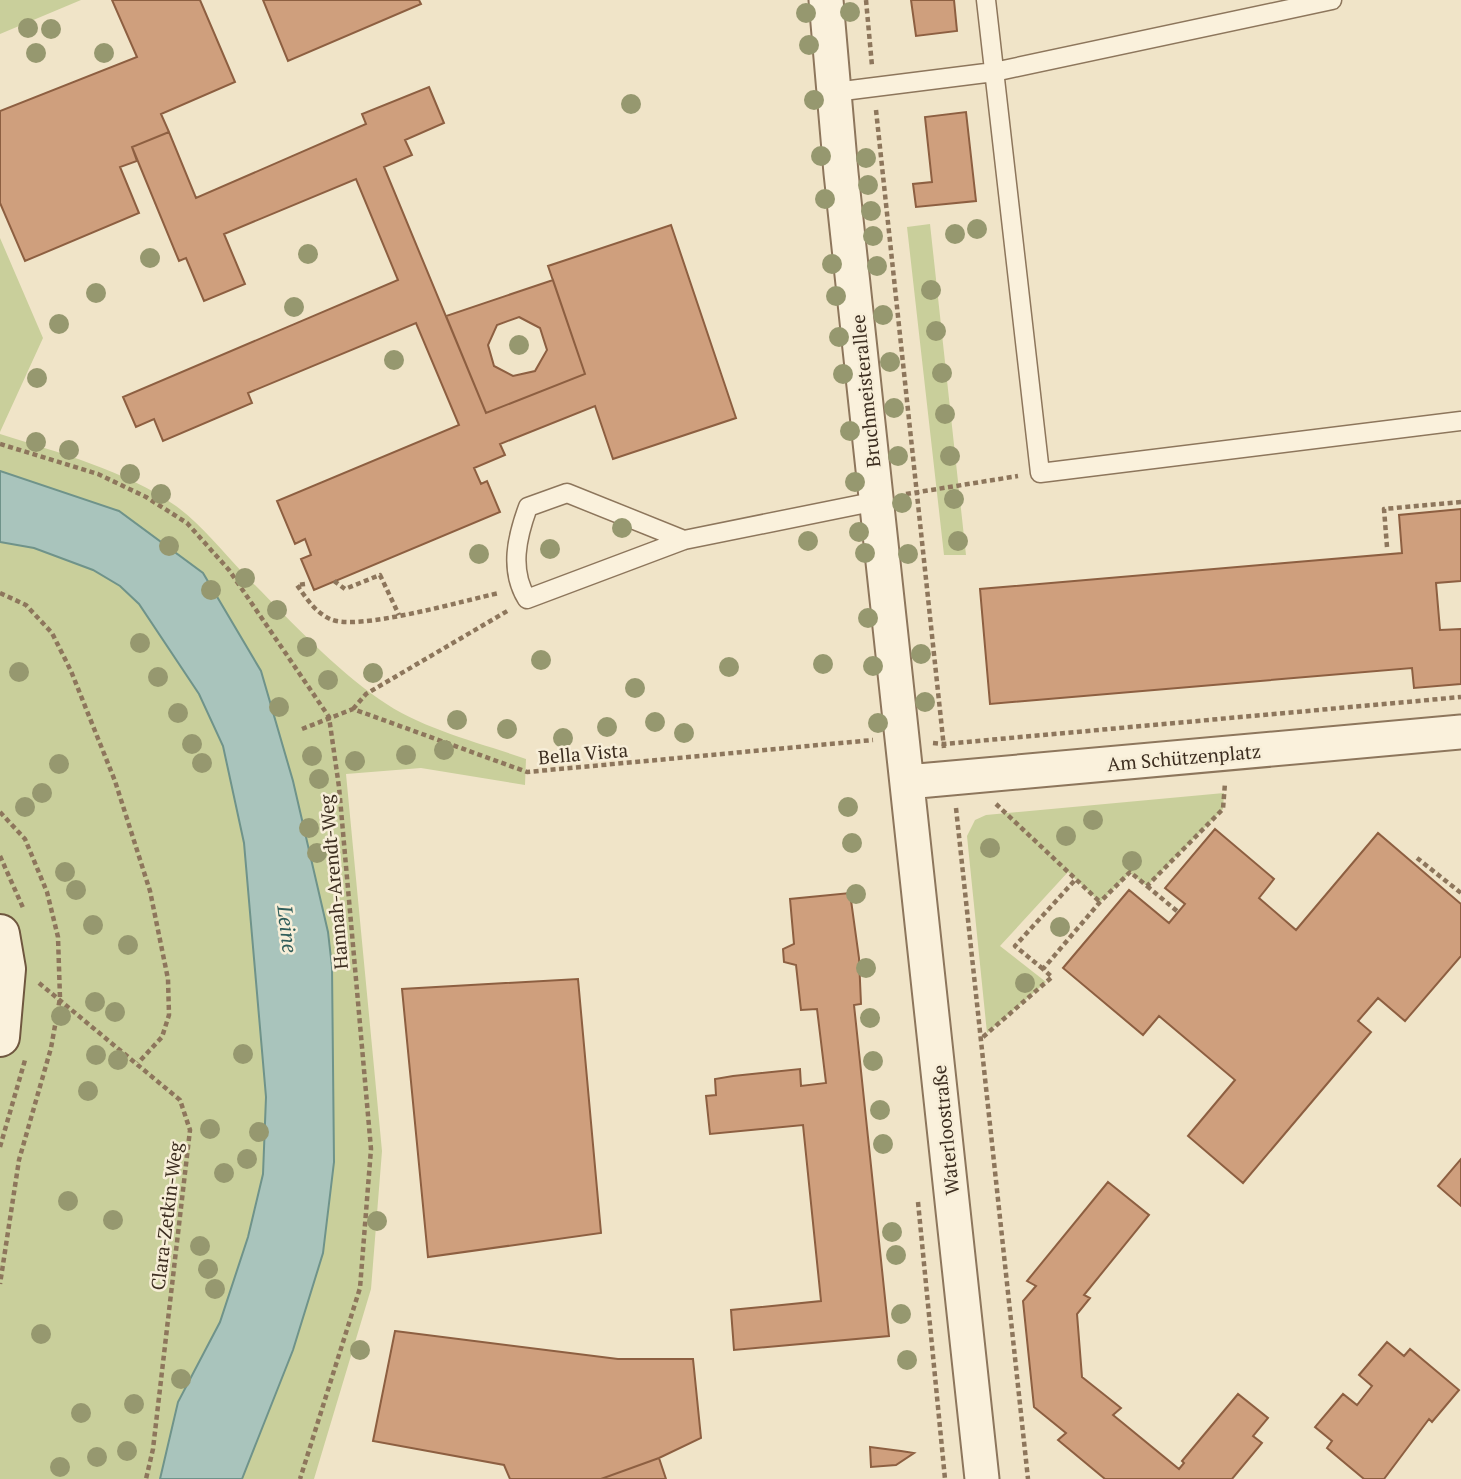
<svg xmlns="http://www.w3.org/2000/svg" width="1461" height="1479" font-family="'PT Serif',serif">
	<rect width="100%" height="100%" fill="#f0e4c8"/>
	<path fill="#c9cf9b" d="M0 0H81L0 34Z
		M930 224 966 555H944L907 227Z
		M0 238 43 338 0 432Z
		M0 434C59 453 125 470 176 506 202 525 221 550 243 573 286 616 330 665 379 699 421 729 478 742 526 759L525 785 421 768 346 774 382 1151 371 1289 314 1479H0Z
		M1224 793 1223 809 1147 886 1130 873 1100 902 1068 872 1000 946 1046 982 987 1033 967 836 975 820 986 815Z"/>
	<path fill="#a9c4bc" stroke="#6f938a" stroke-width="2" d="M0 471 119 511 203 573 261 671 293 781 328 932 332 967 334 1162 323 1253 293 1350 242 1479H160L178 1402 220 1322 248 1237 263 1174 266 1097 244 843 223 746 199 694 139 604 120 586 93 570 34 548 0 542Z"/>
	<path fill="#cf9f7d" stroke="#8d5f41" stroke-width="2" fill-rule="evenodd" d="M112 0H200L235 82 161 114 169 132 132 147 137 161 120 167 139 213 25 261 0 203V111L137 57Z
		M263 0H419L421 4 288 61Z
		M911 0H954L957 31 916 36Z
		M429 87 444 123 405 140 412 155 384 167 486 413 585 374 548 266 671 225 736 418 613 459 595 406 500 444 505 455 474 468 481 484 487 481 500 512 314 590 301 559 311 555 305 539 295 544 277 501 459 425 416 323 248 393 252 403 163 441 154 419 136 427 123 397 398 280 356 179 224 234 245 284 204 301 186 258 179 261 132 147 169 132 196 198 366 124 362 114Z
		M966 112 976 201 916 207 913 184 932 182 925 117Z
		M553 280 585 374 486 413 446 316ZM519 317 540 328 547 350 535 371 513 376 494 366 488 345 497 325Z
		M1461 509V581L1436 583 1440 630 1461 629V684L1414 688 1412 668 990 704 980 589 1402 553 1399 515Z
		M1215 829 1274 879 1259 898 1296 930 1378 833 1461 904V956L1405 1021 1378 998 1358 1021 1371 1032 1243 1183 1188 1136 1235 1080 1159 1016 1143 1035 1063 968 1129 890 1169 923 1185 904 1165 888Z
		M850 893 859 958 861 1004 854 1005 889 1336 734 1350 731 1310 821 1301 803 1125 710 1134 706 1096 716 1095 715 1079 733 1076 800 1069 801 1086 826 1083 817 1009 801 1010 796 965 784 962 783 949 794 944 790 899Z
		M578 979 601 1233 428 1257 402 989Z
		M1461 1159V1206L1438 1186Z
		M1108 1182 1149 1215 1084 1295 1090 1298 1077 1314 1082 1377 1121 1408 1113 1415 1179 1469 1184 1463 1182 1461 1238 1394 1268 1418 1253 1436 1262 1443 1232 1479H1105L1058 1440 1066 1433 1034 1407 1023 1301 1036 1286 1027 1281Z
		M395 1331 618 1359H693L701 1438 659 1458 601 1479H510L504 1465 373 1441Z
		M1387 1342 1404 1356 1410 1349 1459 1390 1432 1422 1429 1419 1384 1479H1364L1327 1448 1332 1441 1315 1427 1343 1394 1357 1405 1372 1386 1359 1375Z
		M870 1447 901 1451 914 1453 896 1465 871 1467Z
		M659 1458 666 1479H601Z"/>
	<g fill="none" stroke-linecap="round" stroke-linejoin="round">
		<defs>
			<path id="lane" d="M986 0 1040 473 1461 421
				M835 92 994 72 1332 0
				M684 540 567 493 528 507C517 537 509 570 527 599L684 540 877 501"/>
			<path id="street" d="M826 0 841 173 982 1479
				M907 782 1461 732"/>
			<path id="secondary" d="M0 934 6 969 0 1037"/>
		</defs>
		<use href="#lane" stroke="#8d765c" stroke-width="21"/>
		<use href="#street" stroke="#8d765c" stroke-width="37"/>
		<use href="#secondary" stroke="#6f573f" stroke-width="42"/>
		<path stroke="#8d765c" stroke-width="4.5" stroke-dasharray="5 3.5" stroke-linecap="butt" d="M866 0 872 66
			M876 110 944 748
			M0 444 98 474 146 497 187 523 229 570 329 717 339 787 371 1149 360 1288 300 1479
			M906 494 1018 476
			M1387 547 1384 509 1461 502
			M334 581 345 589 380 575 399 615
			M305 584 297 585C306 598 315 612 330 619 356 632 466 600 499 593
			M0 593 26 605 52 633 71 671 115 781 150 891 168 979 169 1015 162 1037 138 1063
			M353 709 366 694 509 610
			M302 729 353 709 527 772 873 740
			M933 743 944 744 1461 697
			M996 804 1100 902
			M956 808 1028 1479
			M0 812 25 839 47 892 58 937 60 998 51 1048 19 1160 0 1284
			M0 856 24 910
			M1417 858 1461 893
			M1147 886 1178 912
			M1043 969 1015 946 1076 879
			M39 983 180 1100 190 1130 153 1449 146 1479
			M983 1037 1052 977 1043 969 1100 902 1130 872 1147 886 1223 809 1225 783
			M0 1147 25 1060
			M918 1202 945 1479"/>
		<use href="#lane" stroke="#faf1dc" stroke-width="18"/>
		<use href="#street" stroke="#faf1dc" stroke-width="33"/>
		<use href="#secondary" stroke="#faf1dc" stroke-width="38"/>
	</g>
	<g fill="#96986f">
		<circle cx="850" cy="12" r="10"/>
		<circle cx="806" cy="13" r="10"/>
		<circle cx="28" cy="28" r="10"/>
		<circle cx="51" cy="29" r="10"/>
		<circle cx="809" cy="45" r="10"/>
		<circle cx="36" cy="53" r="10"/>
		<circle cx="104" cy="53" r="10"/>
		<circle cx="814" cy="100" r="10"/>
		<circle cx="631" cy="104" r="10"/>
		<circle cx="821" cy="156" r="10"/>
		<circle cx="866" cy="158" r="10"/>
		<circle cx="868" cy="185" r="10"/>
		<circle cx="825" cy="199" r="10"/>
		<circle cx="871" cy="211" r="10"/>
		<circle cx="977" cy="229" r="10"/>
		<circle cx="955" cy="234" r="10"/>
		<circle cx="873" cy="236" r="10"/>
		<circle cx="308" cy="254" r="10"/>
		<circle cx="150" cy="258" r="10"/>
		<circle cx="832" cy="264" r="10"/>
		<circle cx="877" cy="266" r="10"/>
		<circle cx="931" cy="290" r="10"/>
		<circle cx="96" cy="293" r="10"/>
		<circle cx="836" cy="296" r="10"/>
		<circle cx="294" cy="307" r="10"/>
		<circle cx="883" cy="315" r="10"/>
		<circle cx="59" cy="324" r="10"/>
		<circle cx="936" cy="331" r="10"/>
		<circle cx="839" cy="337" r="10"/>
		<circle cx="519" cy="345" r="10"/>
		<circle cx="394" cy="360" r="10"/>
		<circle cx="890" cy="362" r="10"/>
		<circle cx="942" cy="373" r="10"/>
		<circle cx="843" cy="374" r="10"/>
		<circle cx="37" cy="378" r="10"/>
		<circle cx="894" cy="408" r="10"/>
		<circle cx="945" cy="414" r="10"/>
		<circle cx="850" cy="431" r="10"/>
		<circle cx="36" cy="442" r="10"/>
		<circle cx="69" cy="450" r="10"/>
		<circle cx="898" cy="456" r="10"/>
		<circle cx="950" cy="456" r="10"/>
		<circle cx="130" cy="474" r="10"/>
		<circle cx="855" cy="482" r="10"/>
		<circle cx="161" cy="494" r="10"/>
		<circle cx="954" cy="499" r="10"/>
		<circle cx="902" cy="503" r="10"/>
		<circle cx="622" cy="528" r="10"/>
		<circle cx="859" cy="532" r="10"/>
		<circle cx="808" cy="541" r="10"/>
		<circle cx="958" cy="541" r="10"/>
		<circle cx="169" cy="546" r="10"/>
		<circle cx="550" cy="549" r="10"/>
		<circle cx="865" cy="553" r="10"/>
		<circle cx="479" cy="554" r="10"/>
		<circle cx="908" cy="554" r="10"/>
		<circle cx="245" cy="578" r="10"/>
		<circle cx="211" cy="590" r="10"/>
		<circle cx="277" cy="610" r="10"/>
		<circle cx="868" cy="618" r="10"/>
		<circle cx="140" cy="643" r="10"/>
		<circle cx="307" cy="647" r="10"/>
		<circle cx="921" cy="654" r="10"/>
		<circle cx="541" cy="660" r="10"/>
		<circle cx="823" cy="664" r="10"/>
		<circle cx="873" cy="666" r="10"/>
		<circle cx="729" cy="667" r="10"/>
		<circle cx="19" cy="672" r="10"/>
		<circle cx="373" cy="673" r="10"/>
		<circle cx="158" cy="677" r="10"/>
		<circle cx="328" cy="680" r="10"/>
		<circle cx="635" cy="688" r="10"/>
		<circle cx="925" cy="702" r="10"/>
		<circle cx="279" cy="707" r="10"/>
		<circle cx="178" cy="713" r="10"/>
		<circle cx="457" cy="720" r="10"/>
		<circle cx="655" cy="722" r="10"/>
		<circle cx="878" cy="723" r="10"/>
		<circle cx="607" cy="727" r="10"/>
		<circle cx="507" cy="729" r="10"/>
		<circle cx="684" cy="733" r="10"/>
		<circle cx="563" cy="738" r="10"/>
		<circle cx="192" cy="744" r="10"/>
		<circle cx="444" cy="750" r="10"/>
		<circle cx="406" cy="755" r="10"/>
		<circle cx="312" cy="756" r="10"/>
		<circle cx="355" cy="761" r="10"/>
		<circle cx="202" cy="763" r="10"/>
		<circle cx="59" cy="764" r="10"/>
		<circle cx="319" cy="779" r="10"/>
		<circle cx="42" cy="793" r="10"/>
		<circle cx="25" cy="807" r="10"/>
		<circle cx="848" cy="807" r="10"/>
		<circle cx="1093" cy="820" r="10"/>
		<circle cx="309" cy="828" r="10"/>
		<circle cx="1066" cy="836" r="10"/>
		<circle cx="852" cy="843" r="10"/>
		<circle cx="990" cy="848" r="10"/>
		<circle cx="317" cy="853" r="10"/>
		<circle cx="1132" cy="861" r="10"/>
		<circle cx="65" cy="872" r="10"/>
		<circle cx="76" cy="890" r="10"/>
		<circle cx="856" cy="894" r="10"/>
		<circle cx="93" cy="925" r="10"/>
		<circle cx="1060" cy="927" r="10"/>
		<circle cx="128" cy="945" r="10"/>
		<circle cx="866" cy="968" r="10"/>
		<circle cx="1025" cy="983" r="10"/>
		<circle cx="95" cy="1002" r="10"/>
		<circle cx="115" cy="1012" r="10"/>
		<circle cx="61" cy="1016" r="10"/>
		<circle cx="870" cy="1018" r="10"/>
		<circle cx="243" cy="1054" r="10"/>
		<circle cx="96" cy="1055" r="10"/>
		<circle cx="118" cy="1060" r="10"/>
		<circle cx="873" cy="1061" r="10"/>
		<circle cx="88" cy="1091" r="10"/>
		<circle cx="880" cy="1110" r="10"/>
		<circle cx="210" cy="1129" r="10"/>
		<circle cx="259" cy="1132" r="10"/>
		<circle cx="883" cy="1144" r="10"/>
		<circle cx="247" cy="1159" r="10"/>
		<circle cx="224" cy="1173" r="10"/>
		<circle cx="68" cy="1201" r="10"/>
		<circle cx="113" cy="1220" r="10"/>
		<circle cx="377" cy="1221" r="10"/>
		<circle cx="892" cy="1232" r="10"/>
		<circle cx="200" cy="1246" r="10"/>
		<circle cx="896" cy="1255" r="10"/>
		<circle cx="208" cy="1269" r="10"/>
		<circle cx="215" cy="1289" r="10"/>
		<circle cx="901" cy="1314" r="10"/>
		<circle cx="41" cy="1334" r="10"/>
		<circle cx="360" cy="1350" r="10"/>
		<circle cx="907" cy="1360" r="10"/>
		<circle cx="181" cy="1379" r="10"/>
		<circle cx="134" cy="1404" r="10"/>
		<circle cx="81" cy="1413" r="10"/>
		<circle cx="127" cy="1451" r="10"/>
		<circle cx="97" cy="1457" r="10"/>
		<circle cx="60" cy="1467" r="10"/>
	</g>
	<g text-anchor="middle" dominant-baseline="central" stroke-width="5" stroke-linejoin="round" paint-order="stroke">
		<g font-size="19" fill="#3d2e20" stroke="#f7eed8">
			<text transform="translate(865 391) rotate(-96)">Bruchmeisterallee</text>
			<text transform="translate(583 753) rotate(-5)">Bella Vista</text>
			<text transform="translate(1184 757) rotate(-5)">Am Schützenplatz</text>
			<text transform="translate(333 882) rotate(-95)">Hannah-Arendt-Weg</text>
			<text transform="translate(945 1130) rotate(-96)">Waterloostraße</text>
			<text transform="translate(166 1216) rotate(-83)">Clara-Zetkin-Weg</text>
		</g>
		<g font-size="21" font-style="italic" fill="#2f5d5a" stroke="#f7eed8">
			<text transform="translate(288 929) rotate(83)">Leine</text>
		</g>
	</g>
</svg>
